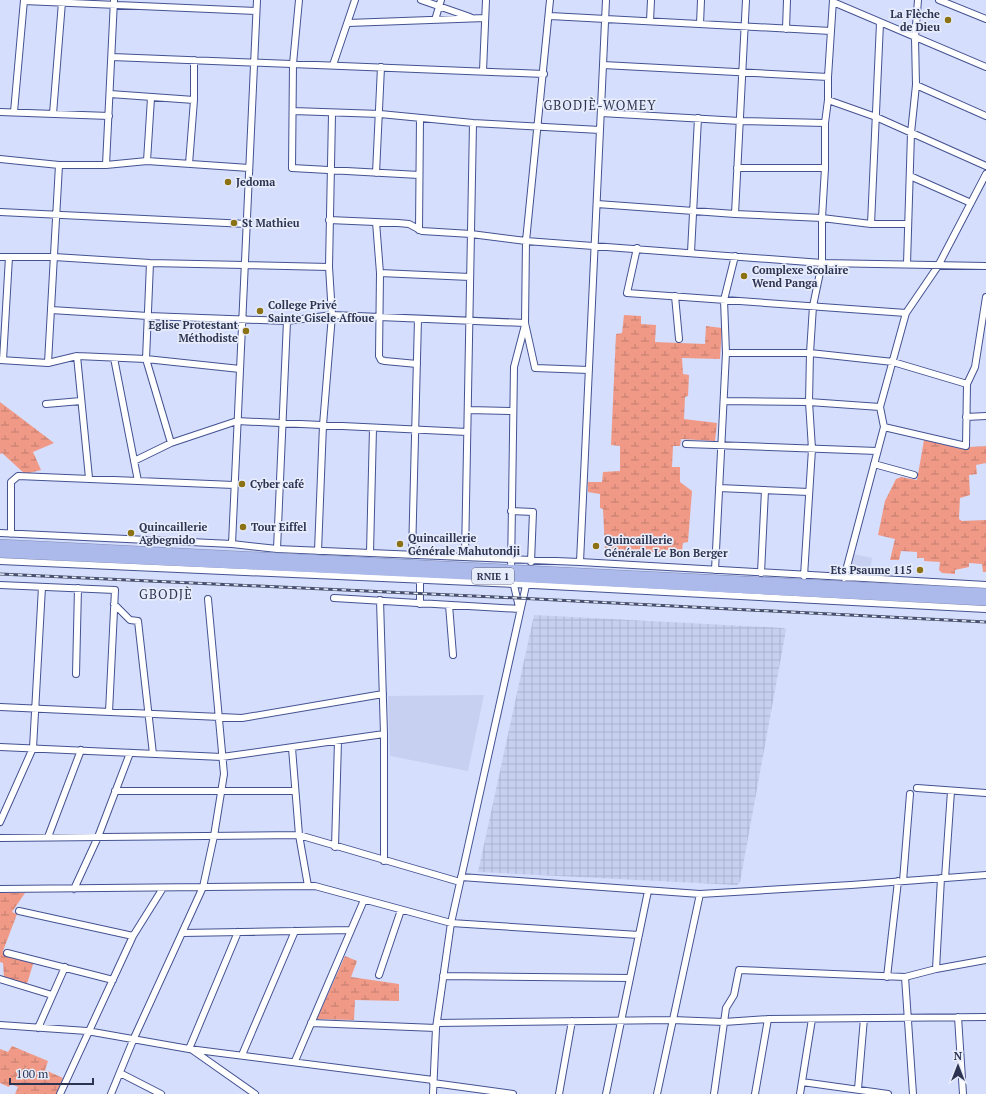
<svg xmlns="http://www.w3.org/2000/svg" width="986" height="1094" font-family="'PT Serif',serif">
	<defs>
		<pattern id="industrial-grid" width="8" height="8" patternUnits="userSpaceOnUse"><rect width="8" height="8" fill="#c7d0f1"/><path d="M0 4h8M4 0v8" fill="none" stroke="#abb3d1"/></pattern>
		<pattern id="wetland-marsh" width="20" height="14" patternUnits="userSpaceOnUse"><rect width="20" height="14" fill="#f09986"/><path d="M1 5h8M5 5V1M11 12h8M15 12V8" fill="none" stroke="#c37e70"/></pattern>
	</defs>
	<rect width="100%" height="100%" fill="#d5defc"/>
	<path fill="#c7d0f1" d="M853 554 872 558 869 576 848 575Z
		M484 695 468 771 390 756 388 696Z"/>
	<path fill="url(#industrial-grid)" d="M534 615 784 628 786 630 740 882 737 885 478 872Z"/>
	<path fill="url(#wetland-marsh)" d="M624 315 641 316V324L656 325 655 342 705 344 706 326 722 328 720 359 682 358 683 374 689 375 688 396 685 397 684 419 717 423 715 441 681 439 680 446H673L672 467H680V482L692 491 688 542 683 543 682 550H665V553L640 551V558L624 557 622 553 605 549 603 509 600 508V494L588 492V482H602L603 472 620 471V446L611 445 616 334 622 333Z
		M0 402 54 443 33 452 41 470 25 474 2 453 0 454Z
		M924 440 966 450 970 447 986 446V463L976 465 977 474 969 475 970 495 960 498 959 519 962 521 986 520V572H983L982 564 969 563V567L955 570V574L942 573 939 570 940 562 924 561V558H917V552L901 551 899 560H890L895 539 878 535 885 501 896 479 901 477 917 480Z
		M0 893H25L12 912 17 914 3 951 34 961 27 984 4 977 3 963 0 962Z
		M345 956 357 961 351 977 399 984V1001L355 1000 354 1020 317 1019Z
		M12 1046 48 1061 45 1070 63 1078 56 1094H15L18 1087 11 1084 9 1087 0 1083V1049L8 1052Z"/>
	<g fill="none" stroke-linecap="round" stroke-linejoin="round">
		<defs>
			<path id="minor" d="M299 0 293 64 292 168 419 175
				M421 0 470 17
				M550 0 526 241 525 323 535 368 589 370
				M939 0 986 19
				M24 1 256 11
				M833 2 986 67
				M550 16 831 31
				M435 20 441 0
				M650 21 651 0
				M348 23 485 18
				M700 24 701 0
				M786 29 787 0
				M112 57 544 74
				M333 65 355 0
				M603 65 828 77
				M483 71 486 0
				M916 85 986 116
				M110 94 194 100
				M828 100 876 117 986 166
				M293 111 380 114 473 123 600 130
				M0 112 109 116
				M14 112 24 0
				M601 113 740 121 825 123
				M53 114 62 2
				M0 159 59 165H106L147 161 249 168
				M147 161 151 98
				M189 164 194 100V60
				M106 165 114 0
				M737 168H825
				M376 173 381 67
				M910 176 971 203
				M597 204 735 214 822 218 871 224H907
				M0 212 247 224
				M735 214 746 0
				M329 220 398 223 409 224 422 231 471 234 526 241 822 263 986 266
				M376 222 380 273 379 356 381 360 385 361 417 364
				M871 224 880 23
				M419 230 420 118
				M637 248 627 293 906 313
				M691 252 698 118
				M0 257H54L150 263 329 267
				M150 263 146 359 171 443
				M907 264 911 133 916 85 915 38 918 0
				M380 273 470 277
				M675 296 679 339
				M51 310 148 316 287 321 332 315 525 323
				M726 353H810L893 362 967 384
				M77 356 89 478
				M114 358 138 481
				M0 360 48 363 77 356 146 359 240 369
				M3 360 9 257
				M48 363 59 165
				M724 401 809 402 880 407
				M46 404 81 401
				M468 410 513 411
				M966 417 986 416
				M884 427 966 446 967 384 975 367 986 297
				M686 444 877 451
				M134 461 171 443 237 421 467 432
				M874 464 914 475
				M719 488 809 492
				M511 511 533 512 531 562
				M0 533 232 544 277 549 580 562 986 585
				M11 534V482L18 476 234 485
				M232 544 257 0
				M277 549 287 321
				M318 551 323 425 332 315 329 267 332 114
				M370 553 373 428
				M412 555 418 319
				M465 557 473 123
				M0 561 514 584 986 609
				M580 562 606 0
				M715 570 726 353 724 300 735 256
				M511 572 514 367 525 325
				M761 573 765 490
				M804 576 812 449 809 402 810 353 813 306 822 263V218L825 168V123L828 100V77L833 0
				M844 578 884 427 880 407 906 313 938 266 986 174
				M420 580V604
				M513 581 519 607
				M0 585 115 590 109 712
				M334 598 520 609
				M380 600 384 734V861
				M114 604 130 620 138 621 153 754
				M449 605 453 655
				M76 674 78 588
				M0 707 242 718 383 694
				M0 747 222 757 384 734
				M292 748 299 835 308 886
				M917 788 986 793
				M115 791H295
				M0 822 33 748 42 587
				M48 837 81 750
				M0 838 299 835 460 882
				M335 847 338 741
				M461 877 700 894 851 885 986 875
				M945 878 951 791
				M903 881 910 794
				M0 889 315 886 451 923 639 935
				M74 889 98 837 130 753
				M19 911 133 936
				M182 933 351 930
				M7 953 113 980
				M936 969 941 878
				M379 975 401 910
				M443 976 630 978
				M887 977 898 881
				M905 977 913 1094
				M0 979 52 995
				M958 1017 963 1094
				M311 1023 436 1028
				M437 1023 672 1020 724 1022 768 1019 986 1017
				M0 1025 87 1031 189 1049 433 1080
				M38 1028 65 967
				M189 1049 238 932
				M191 1049 255 1094
				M242 1055 295 931
				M295 1061 364 900
				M120 1073 161 1094
				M802 1082 888 1094
				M433 1083 513 1094
				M858 1089 864 1018
				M60 1094 133 936 163 888
				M111 1094 134 1038 203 887 214 836 224 774 208 599
				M433 1094 436 1028 451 923 527 581
				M559 1094 572 1021
				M606 1094 648 891
				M657 1094 700 894
				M714 1094 726 1008 734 995 739 970 905 977 936 969 986 960
				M755 1094 768 1019
				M800 1094 812 1019"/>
			<path id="highway" d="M0 544 986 593
				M0 553 512 577 986 601"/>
		</defs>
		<use href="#minor" stroke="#445292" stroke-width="8"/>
		<use href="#highway" stroke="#808bb5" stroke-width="10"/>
		<use href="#minor" stroke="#fff" stroke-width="6"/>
		<use href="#highway" stroke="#acbaeb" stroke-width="9"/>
		<defs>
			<path id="rail" d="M0 574 517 598 986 622"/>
		</defs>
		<use href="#rail" stroke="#48506e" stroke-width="3"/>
		<use href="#rail" stroke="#e7ecfb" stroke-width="1.5" stroke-dasharray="4.5" stroke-linecap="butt"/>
	</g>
	<g fill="#8b7215" stroke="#e7ecfb" stroke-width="1.5">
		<circle cx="948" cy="20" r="4"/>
		<circle cx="228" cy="182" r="4"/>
		<circle cx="234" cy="223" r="4"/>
		<circle cx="744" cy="276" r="4"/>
		<circle cx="260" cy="311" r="4"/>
		<circle cx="246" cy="331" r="4"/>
		<circle cx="242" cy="484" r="4"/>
		<circle cx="243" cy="527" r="4"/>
		<circle cx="131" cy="533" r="4"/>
		<circle cx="400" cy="544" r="4"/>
		<circle cx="596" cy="546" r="4"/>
		<circle cx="920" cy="570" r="4"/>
	</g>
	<g text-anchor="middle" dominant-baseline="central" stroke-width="3.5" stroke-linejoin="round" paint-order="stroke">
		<rect fill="#e7ecfb" stroke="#656b85" stroke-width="1" x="472" y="568" width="42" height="16" rx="3"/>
		<g font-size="10" font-weight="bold" fill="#2d3452">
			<text x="493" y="576">RNIE 1</text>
		</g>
		<g font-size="11" font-weight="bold" fill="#2d3452" stroke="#e7ecfb" text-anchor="start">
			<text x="940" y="14" text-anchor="end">La Flèche<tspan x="940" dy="13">de Dieu</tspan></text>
			<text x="236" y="182">Jedoma</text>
			<text x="242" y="223">St Mathieu</text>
			<text x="752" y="270">Complexe Scolaire<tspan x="752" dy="13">Wend Panga</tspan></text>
			<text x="268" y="305">College Privé<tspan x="268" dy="13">Sainte Gisele Affoue</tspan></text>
			<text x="238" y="325" text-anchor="end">Eglise Protestant<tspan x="238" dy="13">Méthodiste</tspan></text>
			<text x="250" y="484">Cyber café</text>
			<text x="139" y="527">Quincaillerie<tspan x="139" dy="13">Agbegnido</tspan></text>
			<text x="251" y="527">Tour Eiffel</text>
			<text x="408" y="538">Quincaillerie<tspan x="408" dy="13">Générale Mahutondji</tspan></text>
			<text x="604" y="540">Quincaillerie<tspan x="604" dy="13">Générale Le Bon Berger</tspan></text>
			<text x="912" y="570" text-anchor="end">Ets Psaume 115</text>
		</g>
		<g font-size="13" letter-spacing="1" fill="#2d3452" stroke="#e7ecfb">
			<text x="600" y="105">GBODJÈ-WOMEY</text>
			<text x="166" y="594">GBODJÈ</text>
		</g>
	</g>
	<g transform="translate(958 1066)" stroke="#e7ecfb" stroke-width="3" paint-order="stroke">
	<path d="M0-3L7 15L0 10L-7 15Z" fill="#2d3452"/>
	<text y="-6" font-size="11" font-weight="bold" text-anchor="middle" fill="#2d3452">N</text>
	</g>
	<path d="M10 1078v6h83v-6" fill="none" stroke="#2d3452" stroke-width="2"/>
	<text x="16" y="1078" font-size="12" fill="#2d3452" stroke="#e7ecfb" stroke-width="3" paint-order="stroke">100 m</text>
</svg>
